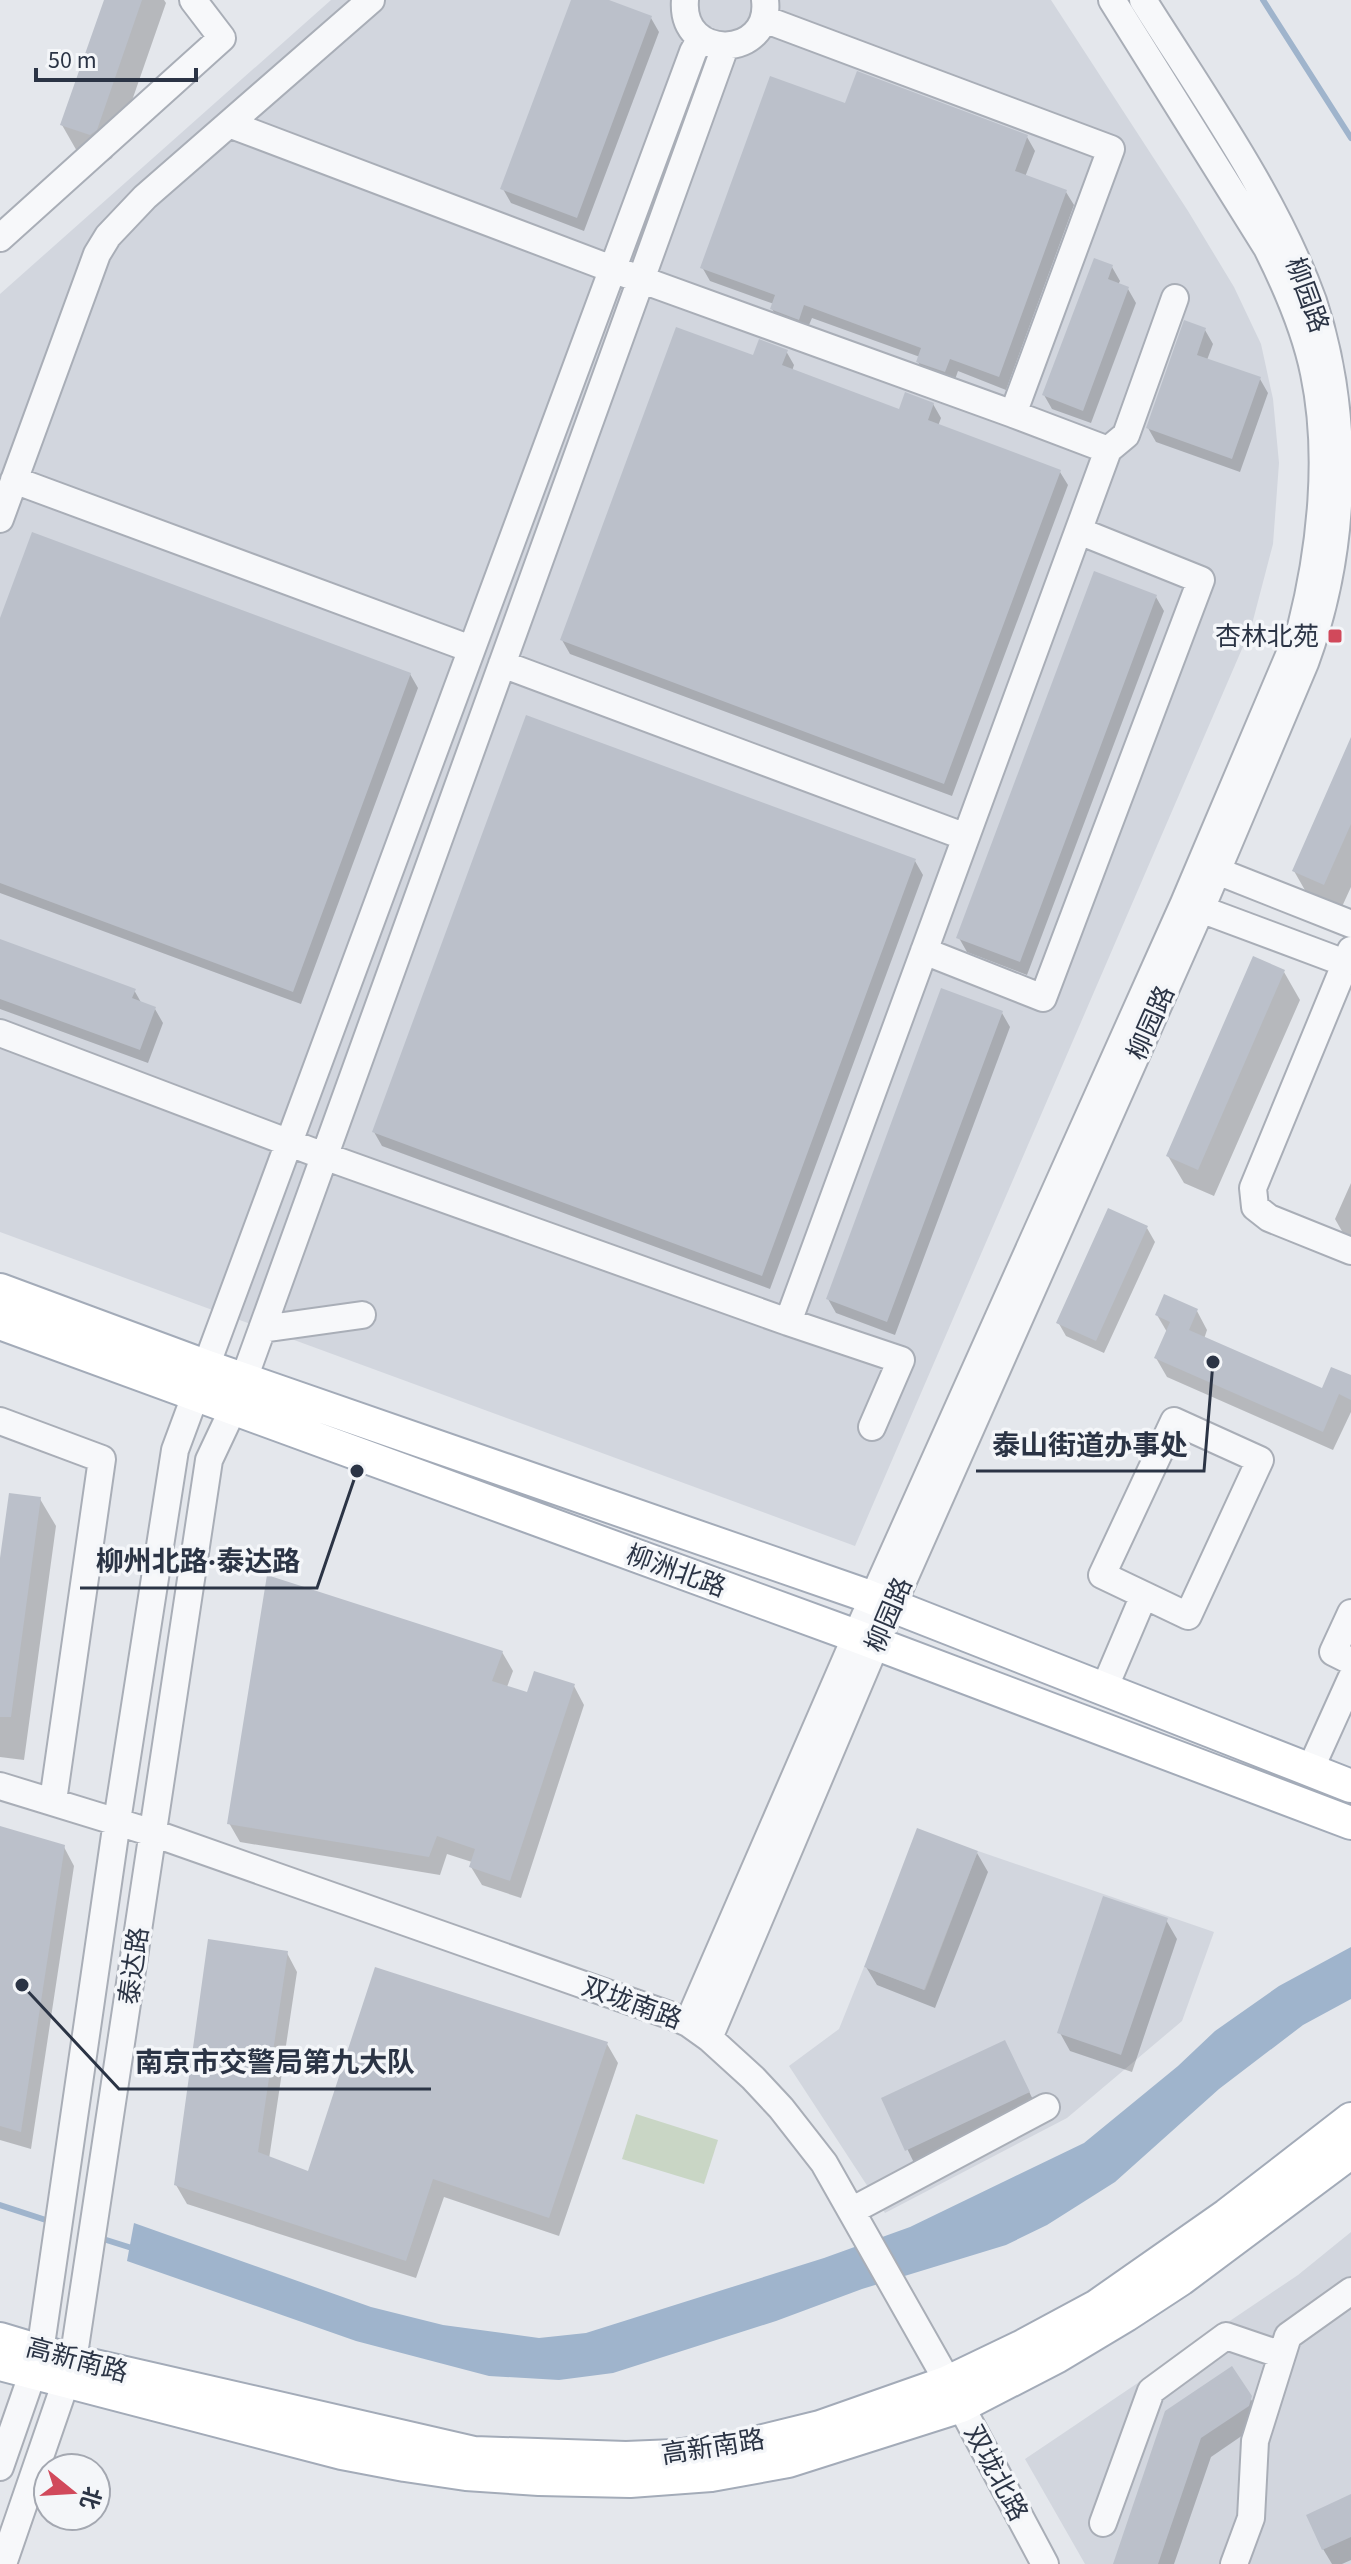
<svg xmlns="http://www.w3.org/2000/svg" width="1351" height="2564" font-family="'Source Sans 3','Noto Sans SC',sans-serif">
	<rect width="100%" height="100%" fill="#e4e7ec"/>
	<path fill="#d2d6de" d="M331 0H1051L1188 211 1234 287 1261 344 1273 399 1279 463 1273 544 1251 628 855 1546 0 1232V294Z
		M978 1851 1214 1932 1182 2021 1067 2118 885 2213 789 2066 839 2029 864 1967 925 1990Z
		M1351 2232V2564H1085L1025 2459 1298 2275Z"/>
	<path fill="#c9d6c5" d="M636 2114 718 2140 704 2184 622 2159Z"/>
	<path fill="#9fb4cc" d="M1351 1947V1999L1303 2025 1219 2089 1115 2182 1047 2225 1006 2245 862 2289 776 2321 613 2373 559 2380 489 2376 356 2341 127 2261 134 2223 371 2307 443 2325 539 2338 586 2333 824 2258 910 2227 1084 2143 1178 2066 1215 2031 1279 1986Z"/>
	<path fill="#0003" d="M106 0H164L166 3 112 158 106 162 78 153 62 125Z
		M573 0H603L651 18 659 32 584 231 511 203 503 189Z
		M846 106 1027 137 1035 151 1025 177 1066 192 1074 205 1006 390 958 371 953 385 926 376 918 362 920 357 812 318 806 332 780 323 772 309 774 304 710 281 702 267Z
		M1112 267 1120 281 1118 285 1128 289 1136 303 1091 423 1052 409 1044 395Z
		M1205 330 1213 344 1207 360 1260 379 1268 393 1240 472 1156 442 1148 428Z
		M786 351 794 365 792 371 900 412 933 404 941 418 938 426 1060 472 1068 485 952 796 570 654 562 640 754 358Z
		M1156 597 1164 611 1027 975 967 952 959 938Z
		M0 624 410 674 418 688 301 1004 0 893Z
		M1351 742V887L1340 911 1310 899 1294 871Z
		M915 861 923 875 770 1289 382 1146 374 1132Z
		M0 941 134 990 142 1004 155 1009 163 1023 148 1063 0 1009Z
		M1284 972 1300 1000 1214 1196 1184 1183 1168 1156Z
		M1002 1013 1010 1027 895 1335 836 1313 828 1299Z
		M1351 1183V1247L1335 1219Z
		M1147 1228 1155 1242 1104 1353 1066 1336 1058 1322Z
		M1197 1311 1207 1330 1204 1339 1323 1391 1351 1377V1412L1333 1450 1167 1377 1156 1358 1167 1332 1157 1315Z
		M40 1499 56 1526 24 1760 0 1757V1572Z
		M502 1652 513 1671 507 1687 528 1695 574 1686 584 1705 521 1898 482 1885 471 1867 472 1862 447 1854 440 1875 240 1842 229 1823Z
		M0 1828 64 1847 74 1866 31 2149 0 2140Z
		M977 1853 988 1872 935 2008 877 1985 866 1967Z
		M1166 1920 1177 1939 1132 2072 1070 2051 1060 2033Z
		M287 1953 297 1972 269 2159 310 2173 607 2044 618 2063 559 2236 444 2197 416 2278 187 2204 176 2185Z
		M1005 2042 1039 2112 917 2169 883 2099Z
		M1232 2369 1262 2417 1259 2424 1211 2457 1174 2564H1115Z
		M1351 2496V2560L1342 2564H1332L1323 2549Z"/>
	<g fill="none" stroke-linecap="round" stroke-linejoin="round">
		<path stroke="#9fb4cc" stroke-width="6" d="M1263 0 1351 138
			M0 2205 52 2222
			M100 2238 135 2249"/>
	</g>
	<path fill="#bbc0ca" d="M104 0H142L97 130 90 135 60 125Z
		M571 0H609L652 16 577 218 500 189Z
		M857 71 1028 135 1015 171 1067 190 999 377 950 359 945 372 916 362 921 348 804 305 799 320 770 309 775 295 700 268 770 76 845 103Z
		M1094 258 1113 265 1108 279 1129 287 1083 411 1042 395Z
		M1184 320 1206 328 1197 355 1261 377 1232 459 1146 428Z
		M676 327 753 355 759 339 788 350 782 365 899 409 905 392 934 403 928 420 1061 470 944 784 560 640Z
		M32 532 411 673 293 992 0 883V618Z
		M1094 571 1157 595 1020 962 956 938Z
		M526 715 916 859 762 1276 372 1132Z
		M1351 737V824L1324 885 1292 871Z
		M0 939 136 989 132 998 156 1007 140 1050 0 999Z
		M1253 956 1285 970 1198 1170 1166 1156Z
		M941 988 1003 1011 887 1322 826 1299Z
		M1108 1208 1148 1226 1096 1341 1056 1323Z
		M1164 1294 1198 1309 1189 1330 1322 1388 1331 1367 1351 1375V1400L1339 1394 1323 1432 1154 1358 1170 1322 1155 1315Z
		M9 1493 41 1497 11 1717H0V1558Z
		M267 1575 503 1651 492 1681 527 1692 534 1671 575 1684 510 1881 469 1867 475 1849 437 1836 429 1857 227 1824Z
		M0 1826 65 1845 21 2132 0 2126Z
		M917 1828 978 1851 924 1990 864 1967Z
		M1103 1896 1168 1918 1121 2055 1057 2033Z
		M208 1939 288 1951 258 2152 308 2171 375 1967 608 2042 549 2218 433 2179 406 2261 174 2185Z
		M1005 2040 1030 2092 905 2151 881 2098Z
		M1232 2366 1252 2396 1249 2406 1201 2438 1158 2564H1113L1165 2411Z
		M1351 2494V2537L1322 2550 1306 2515Z"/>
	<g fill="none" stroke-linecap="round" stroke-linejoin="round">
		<defs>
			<path id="minor" d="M685 0C680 62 772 59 765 0
				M229 124 612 269 1013 414 1111 149 764 19
				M0 238 222 38 193 0
				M1108 450 1126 435 1175 298
				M14 480 471 649
				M0 519 97 254 108 236 145 197 371 0
				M502 664 966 837
				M1202 865 1351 924
				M1187 904 1345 963
				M1351 950 1253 1188 1255 1207 1269 1218 1351 1251
				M924 951 1043 998 1201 580 1079 531
				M0 1033 324 1156 788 1322 1108 450 1013 414
				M788 1322 901 1360 872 1427
				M262 1329 362 1315
				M0 1421 102 1459 53 1801
				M1174 1421 1260 1460 1188 1616 1102 1575Z
				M1351 1613 1333 1652 1351 1661
				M1104 1689 1144 1595
				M1310 1770 1351 1679
				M0 1786 153 1833 672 2016 688 2023 709 2038 753 2078 781 2108 824 2163 948 2382 1045 2564
				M688 2023 856 1636 1184 903 1301 627C1321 548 1331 454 1314 373 1305 329 1287 288 1267 248L1112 0
				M709 2038 892 1606 1201 909 1305 663C1347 549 1351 417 1313 301 1275 196 1202 94 1143 0
				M853 2210 1046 2107
				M0 2467 40 2352 117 1821 175 1450 693 52 701 38
				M1103 2523 1151 2391 1226 2336 1282 2355
				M3 2564 73 2361 209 1460 233 1409 262 1329 725 47
				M1234 2564 1251 2518 1255 2441 1288 2336 1351 2291"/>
			<path id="major" d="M0 1290 205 1366 862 1594 1351 1786
				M0 1323 856 1636 1351 1823
				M0 2339 73 2361 474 2453 626 2458 675 2456 739 2447 820 2427 948 2382 1021 2347 1097 2306 1227 2215 1351 2119
				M0 2364 342 2453 405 2465 466 2474 539 2479 630 2481 711 2475 788 2461 961 2406 1056 2357 1126 2315 1181 2279 1351 2152"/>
		</defs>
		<use href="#minor" stroke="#a9aeb7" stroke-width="30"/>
		<use href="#major" stroke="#a3abb8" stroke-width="36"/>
		<use href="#minor" stroke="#f7f8fa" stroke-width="26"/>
		<use href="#major" stroke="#fff" stroke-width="32"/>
	</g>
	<rect fill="#d1495b" stroke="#f4f6f9" stroke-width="3" x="1327" y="628" width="16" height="16" rx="4"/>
	<g text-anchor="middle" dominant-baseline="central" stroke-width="7" stroke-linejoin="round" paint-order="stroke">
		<g font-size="26" fill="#2b3445" stroke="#f4f6f9">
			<text transform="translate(1307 295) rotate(70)">柳园路</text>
			<text transform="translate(1151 1023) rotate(-66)">柳园路</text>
			<text transform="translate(676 1571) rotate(20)">柳洲北路</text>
			<text transform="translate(889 1615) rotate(-67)">柳园路</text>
			<text transform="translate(134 1966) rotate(-82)">泰达路</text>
			<text transform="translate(632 2003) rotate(20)">双垅南路</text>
			<text transform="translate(77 2360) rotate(15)">高新南路</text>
			<text transform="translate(713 2447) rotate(-9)">高新南路</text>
			<text transform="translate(996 2473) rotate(62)">双垅北路</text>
		</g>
		<g font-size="26" fill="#2b3445" stroke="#f4f6f9" text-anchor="end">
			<text x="1319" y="636">杏林北苑</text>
		</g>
	</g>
	<path fill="none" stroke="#2b3445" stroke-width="3" d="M1213 1362L1204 1471H976M357 1471L317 1588H80M22 1985L119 2089H431"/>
	<g fill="#2b3445" stroke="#f4f6f9" stroke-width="3">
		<circle cx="1213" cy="1362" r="8"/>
		<circle cx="357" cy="1471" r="8"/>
		<circle cx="22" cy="1985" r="8"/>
	</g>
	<g font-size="28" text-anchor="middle" font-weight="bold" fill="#2b3445" stroke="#f4f6f9" stroke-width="7" stroke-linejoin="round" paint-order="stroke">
		<text x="1090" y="1455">泰山街道办事处</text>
		<text x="198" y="1571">柳州北路·泰达路</text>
		<text x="275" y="2072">南京市交警局第九大队</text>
	</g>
	<g transform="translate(72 2492) rotate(108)"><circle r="38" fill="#f4f6f9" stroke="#a4a8b1" stroke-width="2"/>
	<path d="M0-6L14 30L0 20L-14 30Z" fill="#d1495b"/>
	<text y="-12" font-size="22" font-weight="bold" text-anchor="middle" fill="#2b3445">北</text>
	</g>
	<path d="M36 68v12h160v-12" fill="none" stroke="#2b3445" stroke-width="4"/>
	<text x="48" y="68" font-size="24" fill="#2b3445" stroke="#f4f6f9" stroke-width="6" paint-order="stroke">50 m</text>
</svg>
